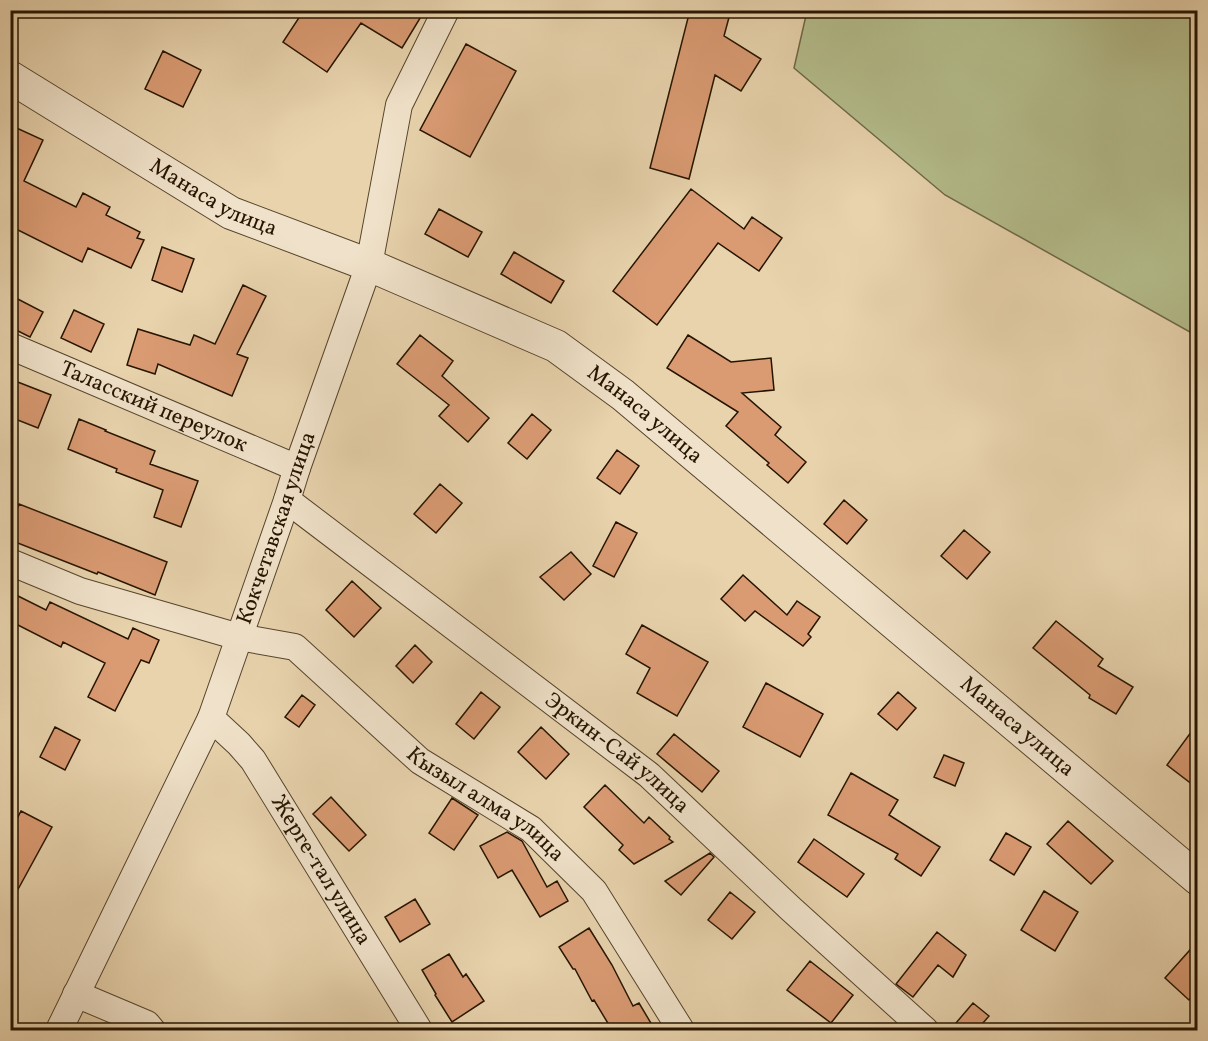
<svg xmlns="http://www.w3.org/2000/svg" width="1208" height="1041" font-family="Vollkorn,serif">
	<rect width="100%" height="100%" fill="#e8d3ad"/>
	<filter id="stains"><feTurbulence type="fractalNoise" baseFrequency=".00333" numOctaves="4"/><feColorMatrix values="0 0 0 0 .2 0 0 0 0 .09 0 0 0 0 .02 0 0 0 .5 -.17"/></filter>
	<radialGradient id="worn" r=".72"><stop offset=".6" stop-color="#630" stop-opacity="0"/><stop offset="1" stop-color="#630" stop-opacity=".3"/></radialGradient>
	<path fill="#b4bc8b" stroke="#6d6846" stroke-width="1.5" d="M807 11H1197V336L945 195 794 68Z"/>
	<path fill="#da9b73" stroke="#261400" stroke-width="1.5" d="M304 10H425L402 48 361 23 327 72 283 42Z
		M690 10H731L724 36 761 59 741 91 715 75 689 179 650 168Z
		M466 44 516 71 470 157 420 130Z
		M163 51 201 70 183 107 145 89Z
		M10 125 43 140 24 181 76 207 83 193 110 207 106 215 140 232 137 238 144 240 131 268 88 248 82 262 10 226Z
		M691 189 744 229 752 217 782 238 759 271 718 243 657 325 613 291Z
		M439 209 482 232 468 257 425 234Z
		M162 247 194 259 182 292 152 280Z
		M514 252 564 281 551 303 501 274Z
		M243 285 266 296 237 354 248 358 232 396 158 364 155 374 127 365 138 329 190 345 194 335 215 344Z
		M10 295 43 312 30 337 10 327Z
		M74 310 104 324 91 352 61 338Z
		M420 335 453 361 442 376 489 418 468 442 439 416 449 405 397 364Z
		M688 335 731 362 771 358 774 390 742 393 781 427 775 435 806 462 788 483 767 465 769 463 726 426 738 412 667 368Z
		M10 379 51 395 38 428 10 417Z
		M532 414 551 430 527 459 508 443Z
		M79 419 106 430 105 431 155 451 150 464 198 481 181 527 154 517 163 490 116 472 117 469 68 449Z
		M617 450 639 466 620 494 597 478Z
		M440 484 462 503 436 533 414 514Z
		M844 500 867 520 847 544 824 524Z
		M19 504 167 562 155 595 98 572 97 574 10 540V527Z
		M616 522 637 533 614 577 593 566Z
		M964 530 990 552 967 579 941 556Z
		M571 552 591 574 564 600 540 577Z
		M743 575 787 615 797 601 820 617 808 634 811 637 803 646 755 611 745 621 721 599Z
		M352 581 381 608 354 637 326 610Z
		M10 592 46 610 50 602 128 639 133 628 159 640 149 663 141 660 115 711 88 697 105 663 63 642 61 647 10 621Z
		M1056 621 1103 659 1098 666 1133 687 1116 714 1089 698 1090 695 1033 648Z
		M642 625 708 662 677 716 637 693 650 668 626 654Z
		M415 645 432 662 413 683 396 666Z
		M766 683 823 714 800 757 743 727Z
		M481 692 500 707 474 739 456 724Z
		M898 692 916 708 897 730 878 714Z
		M302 695 315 705 299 727 285 717Z
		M1197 724V788L1167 765Z
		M55 727 80 740 65 770 40 757Z
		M541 727 569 754 546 779 518 752Z
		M674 734 719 771 702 792 657 754Z
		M944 755 964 763 955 786 934 777Z
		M851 773 898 800 889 815 940 847 921 876 895 859 898 854 828 815Z
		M605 785 644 823 649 817 670 837 669 839 673 842 634 864 619 850 623 845 584 807Z
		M331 797 366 835 349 851 313 814Z
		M452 798 478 815 454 850 429 833Z
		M21 811 52 827 10 904V832Z
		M1068 821 1113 861 1091 884 1047 844Z
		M507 832 522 841 547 887 557 881 568 901 540 917 512 870 498 878 480 846Z
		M1006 833 1031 847 1014 875 990 860Z
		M814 839 864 874 847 897 798 862Z
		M710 853 714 857 681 895 665 881Z
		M1044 891 1078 912 1055 951 1021 930Z
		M730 892 755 912 732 939 708 920Z
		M415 899 430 924 400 942 385 917Z
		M589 928 612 965 633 1006 639 1003 655 1030H612L594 1000 592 1001 575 969H573L559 947Z
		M937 932 966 955 953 977 938 965 913 997 896 984Z
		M1197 942V991L1189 1000 1165 978Z
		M449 954 463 977 466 974 484 1001 452 1022 435 995 436 994 422 970Z
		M810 961 853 995 831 1023 787 990Z
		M973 1003 989 1016 977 1030H950Z"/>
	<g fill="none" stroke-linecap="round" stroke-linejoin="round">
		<defs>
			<g id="minor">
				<path id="s1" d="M10 346 297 468"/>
				<path id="s2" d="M287 500 649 775 791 909 925 1030"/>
				<path id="s3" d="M10 562 80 591 239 637 295 647 420 761 531 829 594 891 681 1030"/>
				<path id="s4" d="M211 718 239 744 253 760 419 1030"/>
				<path d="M76 994 147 1024 152 1030"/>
				<path id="s5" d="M59 1030 211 718 287 500 297 468 369 265 399 105 446 10"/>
			</g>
			<g id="tertiary">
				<path id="s6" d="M10 77 231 213 369 265 556 346 623 395 1198 879"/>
			</g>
		</defs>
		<use href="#minor" stroke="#56442b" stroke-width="28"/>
		<use href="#tertiary" stroke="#56442b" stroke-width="34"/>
		<use href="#minor" stroke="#f0e2ca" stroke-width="26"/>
		<use href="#tertiary" stroke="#f0e2ca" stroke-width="32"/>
	</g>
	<g text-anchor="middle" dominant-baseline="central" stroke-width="4.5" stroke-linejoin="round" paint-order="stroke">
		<g font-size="22" fill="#261400" stroke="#f0e2ca">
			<text stroke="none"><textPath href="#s6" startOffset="237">Манаса улица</textPath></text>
			<text stroke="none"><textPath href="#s1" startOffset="156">Таласский переулок</textPath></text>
			<text stroke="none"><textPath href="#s6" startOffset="723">Манаса улица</textPath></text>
			<text stroke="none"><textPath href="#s5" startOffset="548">Кокчетавская улица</textPath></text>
			<text stroke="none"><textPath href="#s6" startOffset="1209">Манаса улица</textPath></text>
			<text stroke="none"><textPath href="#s2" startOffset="416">Эркин-Сай улица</textPath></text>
			<text stroke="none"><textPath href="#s3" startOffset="546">Кызыл алма улица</textPath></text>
			<text stroke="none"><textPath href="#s4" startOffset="189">Жерге-тал улица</textPath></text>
		</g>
	</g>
	<rect width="1208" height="1041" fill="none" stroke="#e8d3ad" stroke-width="36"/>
	<rect x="12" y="12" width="1184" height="1017" fill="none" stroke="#261400" stroke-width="3"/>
	<rect x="18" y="18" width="1172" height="1005" fill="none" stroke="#261400" stroke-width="1.5"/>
	<rect width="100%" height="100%" filter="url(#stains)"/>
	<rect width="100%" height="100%" fill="url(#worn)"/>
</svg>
